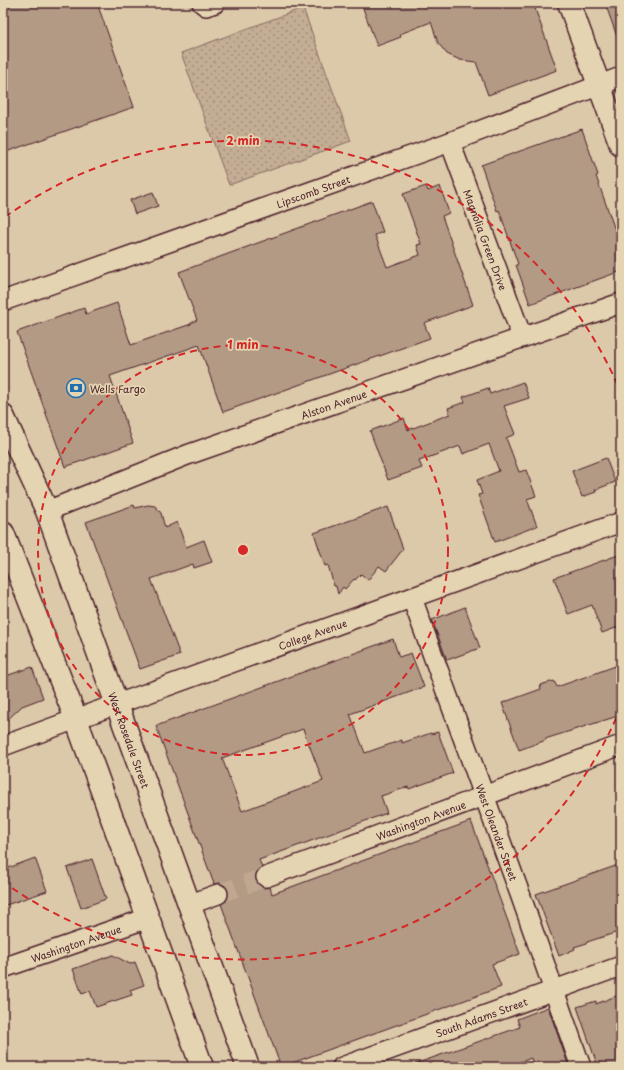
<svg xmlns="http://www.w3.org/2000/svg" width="624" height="1070" font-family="'Playpen Sans',sans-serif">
	<defs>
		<pattern id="grass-dots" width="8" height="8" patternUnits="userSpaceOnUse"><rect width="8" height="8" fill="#c3ad94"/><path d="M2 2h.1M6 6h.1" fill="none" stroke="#a08c79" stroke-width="1.8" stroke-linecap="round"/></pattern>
	</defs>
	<rect width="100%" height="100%" fill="#dcc9a9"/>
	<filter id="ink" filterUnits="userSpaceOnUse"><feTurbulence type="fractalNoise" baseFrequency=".025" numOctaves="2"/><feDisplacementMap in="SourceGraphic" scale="8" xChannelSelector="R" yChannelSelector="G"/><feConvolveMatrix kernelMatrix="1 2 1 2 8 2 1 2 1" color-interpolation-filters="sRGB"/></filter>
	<g filter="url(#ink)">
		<path fill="url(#grass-dots)" stroke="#866660" d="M303 8 351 141 229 185 181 53Z"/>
		<path fill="#b39a85" stroke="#4a1f2b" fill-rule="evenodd" d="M3 3H97L134 107 3 153Z
			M361 3H533L557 70 488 95 476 62 460 60 447 54 438 43 431 22 400 34 401 37 377 46Z
			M605 3H621V42H619Z
			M582 129 598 175 596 176 615 230 617 229 621 239V271L530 304 516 265 518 264 499 210 497 211 481 165Z
			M426 186 428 191 440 186 449 213 442 216 473 305 424 323 430 338 223 412 199 345 110 376 133 443 65 467 17 332 84 308 86 314 117 303 131 345 191 324V323L197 320 179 272 372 201 383 232 375 235 387 267 420 255 417 245 421 244 403 194Z
			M153 192 158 206 135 214 130 200Z
			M523 382 529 398 504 406 515 434 506 438 519 472 526 470 536 496 527 499 537 526 495 542 478 495 482 494 477 480 499 471 489 444 463 454 460 446 419 461 422 468 388 480 370 431 404 418 408 430 450 414 448 408 465 402 463 397 488 388 490 394Z
			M606 458 615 482 595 490 596 492 582 497 572 471Z
			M134 505 135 508 148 505 155 506 161 513 165 528 177 522 186 547 204 540 212 562 194 568 193 564 151 579 180 655 140 669 86 522Z
			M388 507 403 549 386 571 379 566 368 580 361 574 355 580 354 579 345 589 343 587 338 594 336 586H334L328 565 325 566 314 533Z
			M621 554V626L602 633 592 605 568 614 554 578Z
			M465 607 480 648 447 660 432 620Z
			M393 639 399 657 411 653 424 687 350 714 365 753 402 740V743L431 733V734L438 732 453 773 409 789 408 787 381 796 387 813 259 860 262 867 258 870 255 875 256 881 259 885 264 888 270 887 272 894 471 821 520 954 492 964 501 987 281 1067 221 904 226 901 229 896 228 890 225 886 220 883 214 884 156 726ZM303 729 323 781 242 811 222 758Z
			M621 664V715L545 739 546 740 519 750 502 703 541 689 540 685 554 681 557 687Z
			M32 667 43 698 22 706 3 724V677Z
			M35 858 47 891 3 906V870Z
			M92 859 106 899 81 908 67 868Z
			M621 864V931L587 942V943L574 947 575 949 559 956 536 894Z
			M113 955 130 964 135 962 144 985 130 990 132 995 96 1007 90 991 82 994 73 969Z
			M621 994V1063L611 1067H598L577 1007 596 1001V1004Z
			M548 1007 569 1067H534L531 1058 507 1067H412V1065L520 1027 517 1019Z"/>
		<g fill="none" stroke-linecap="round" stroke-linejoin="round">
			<path stroke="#bfa790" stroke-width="19" stroke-dasharray="19 10" stroke-linecap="butt" d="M218 894 266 877"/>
			<defs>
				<g id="minor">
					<path d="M202 3 206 6 215 3"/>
					<path id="s1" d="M450 142 522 337"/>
					<path id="s2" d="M3 301 450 142 621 77"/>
					<path id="s3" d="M47 511 187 455 621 303"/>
					<path id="s4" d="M412 598 520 894 581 1067"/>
					<path id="s5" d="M3 746 76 719 621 522"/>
					<path id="s6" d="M266 877 621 745"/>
					<path d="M188 905 218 894"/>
					<path id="s7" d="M3 968 148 918"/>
					<path id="s8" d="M342 1067 621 966"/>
				</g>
				<path id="tertiary" d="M569 3 621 145"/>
				<g id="secondary">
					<path id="s9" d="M3 416 47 511 248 1067"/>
					<path d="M3 533 76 719 202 1067"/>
				</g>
			</defs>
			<use href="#minor" stroke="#4a1f2b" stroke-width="22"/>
			<use href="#tertiary" stroke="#4a1f2b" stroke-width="25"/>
			<use href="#secondary" stroke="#4a1f2b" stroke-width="25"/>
			<use href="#minor" stroke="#e5d4b1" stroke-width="19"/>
			<use href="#tertiary" stroke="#e5d4b1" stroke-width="22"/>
			<use href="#secondary" stroke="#e5d4b1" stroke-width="22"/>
		</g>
	</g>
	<g fill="none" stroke="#d62828" stroke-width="2" stroke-dasharray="7 5">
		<circle cx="243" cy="550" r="205"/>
		<path d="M621 707A409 409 0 0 1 5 883M5 217A409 409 0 0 1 621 393"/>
	</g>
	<defs>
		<symbol id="bank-ring" viewBox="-11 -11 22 22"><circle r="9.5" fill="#e5d4b1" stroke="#1f6fb2" stroke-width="1.5"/><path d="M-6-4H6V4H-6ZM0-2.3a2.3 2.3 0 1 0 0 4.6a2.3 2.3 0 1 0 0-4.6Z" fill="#1f6fb2"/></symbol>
	</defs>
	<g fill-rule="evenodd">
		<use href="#bank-ring" x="65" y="377" width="22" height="22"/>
	</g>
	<g text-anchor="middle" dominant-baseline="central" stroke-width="3.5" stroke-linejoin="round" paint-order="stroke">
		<g font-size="10" fill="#4a1f2b" stroke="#e5d4b1">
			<text stroke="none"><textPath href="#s2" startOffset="329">Lipscomb Street</textPath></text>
			<text stroke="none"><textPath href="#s1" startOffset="104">Magnolia Green Drive</textPath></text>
			<text stroke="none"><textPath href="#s3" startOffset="306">Alston Avenue</textPath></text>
			<text stroke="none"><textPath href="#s5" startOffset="329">College Avenue</textPath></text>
			<text stroke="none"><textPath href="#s9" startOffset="348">West Rosedale Street</textPath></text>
			<text stroke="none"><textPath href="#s6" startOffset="165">Washington Avenue</textPath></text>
			<text stroke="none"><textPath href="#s4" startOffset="249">West Oleander Street</textPath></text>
			<text stroke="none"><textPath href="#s7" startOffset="77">Washington Avenue</textPath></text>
			<text stroke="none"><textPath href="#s8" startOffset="148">South Adams Street</textPath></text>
		</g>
		<g font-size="10" fill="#4a1f2b" stroke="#e5d4b1" text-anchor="start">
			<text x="90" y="388">Wells Fargo</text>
		</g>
	</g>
	<circle cx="243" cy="550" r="6" fill="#d62828" stroke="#e5d4b1" stroke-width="2"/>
	<g font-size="12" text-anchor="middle" font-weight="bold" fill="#d62828" stroke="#e5d4b1" stroke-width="3.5" stroke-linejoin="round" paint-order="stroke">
		<text x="243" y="145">2 min</text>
		<text x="243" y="349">1 min</text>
	</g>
	<rect width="624" height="1070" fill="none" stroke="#e5d4b1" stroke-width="16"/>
	<rect x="8" y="8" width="608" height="1054" fill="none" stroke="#4a1f2b" stroke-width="1.5" filter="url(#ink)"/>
</svg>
